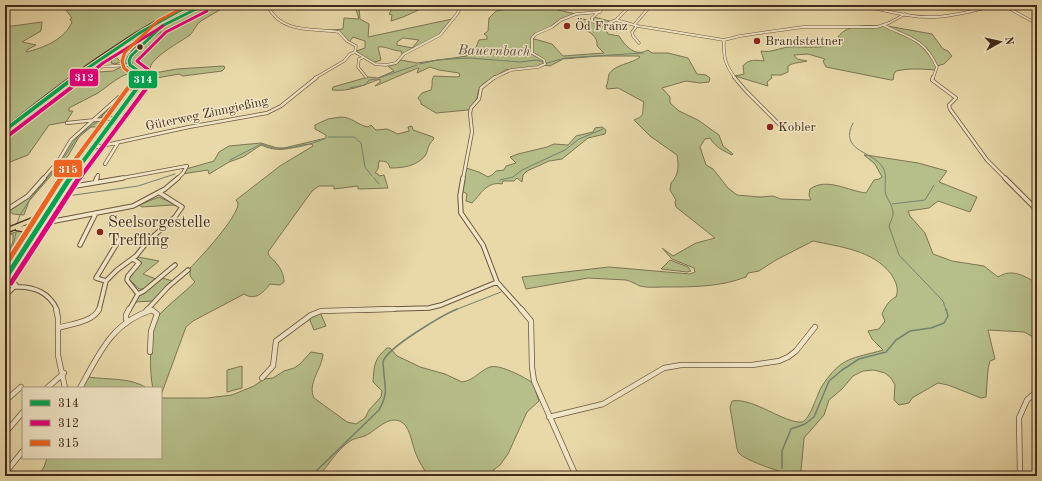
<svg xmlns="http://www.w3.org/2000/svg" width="1042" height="481" font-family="'Old Standard TT',serif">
	<rect width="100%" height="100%" fill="#e9d9a9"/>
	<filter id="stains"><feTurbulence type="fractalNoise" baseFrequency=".005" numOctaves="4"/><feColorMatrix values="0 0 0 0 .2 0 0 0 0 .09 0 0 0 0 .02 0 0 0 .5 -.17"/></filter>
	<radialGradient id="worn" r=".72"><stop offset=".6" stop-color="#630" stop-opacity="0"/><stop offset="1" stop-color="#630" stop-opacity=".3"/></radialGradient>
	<path fill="#b6bf89" stroke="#7c7552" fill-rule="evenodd" d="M69 5H75L73 9 110 5H228C219 11 210 15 201 21 197 23 194 31 190 35 180 42 152 57 150 68L154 73 177 69 224 66 225 68 222 71 183 76 179 74 146 80 145 74 134 67 131 60 133 56 149 40 161 32 155 31 145 38 146 39 135 51H131L137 46 138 39 128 41 108 56 116 57 121 62 115 64 111 63 112 59H104L89 71 99 72 113 71 123 66 122 63H127L142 75 141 81 138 87C126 88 108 110 100 119H97L132 85 133 79 130 73C119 76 108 86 98 93 88 98 79 103 69 108V111H73L66 122 49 125 28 155 5 164V27L42 22 41 31 22 42 36 45 27 50 26 52C44 48 65 39 72 22L70 19 72 18 66 10Z
		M394 5H422L423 8 403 17 391 21 392 15 389 14Z
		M533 5 549 6 558 10 576 14 561 20 549 28 534 34 531 38 552 44 563 56 604 53 597 46C598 37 590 31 582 29L580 21 583 19 591 21 596 24 593 20 594 17 613 22 603 25 608 34 619 36C626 47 635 57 648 50L652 53H668L688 58 697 74 706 75 710 78 709 82 700 83 686 81 662 88 670 97V103L679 111 698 120 719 135 723 146 733 154 732 155C724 151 715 147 710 138L705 139 700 147 706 165 713 169 728 188 737 195 760 197 773 196 781 199 811 200 809 195 810 189C827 177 848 191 866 193L874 180 879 179 882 177 875 164 864 155H866L918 163 947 171 939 182 977 197 970 212 938 201 929 208 908 211 910 216 925 233 933 254 952 261 984 266 998 277C1012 268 1024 276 1037 283V339L1024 332 988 330 995 359 990 361 988 369 986 397 981 398 948 385 938 383 912 398 909 403 899 405 894 400 895 385 891 378 885 373 874 370 863 371 853 376 842 389 829 400 824 415 804 438 801 471 795 475C786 474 746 461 740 454 738 453 738 451 737 449L730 407 732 401C753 397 785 424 802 422 810 420 817 394 822 386 842 356 852 359 883 350L872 339 868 331 879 329 885 321 882 314C885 307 889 300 896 297 899 288 896 282 891 274 873 250 840 247 813 241L776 260 759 271 748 273 746 277C720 287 693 287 664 287 657 287 647 288 640 286 635 284 631 281 626 280L588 278 526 289 522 277 609 267 690 274 695 272 694 268 672 259 662 248 673 256 696 243 715 238 676 207 675 202 676 200 670 190 671 183C679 175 679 165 677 155L650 136 634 120C647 115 641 112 644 102L618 88 607 89 606 87C608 83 608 78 609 74 615 64 632 64 640 57L639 56H599L563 59 550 66 544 65 547 63 536 67 505 70 481 86C475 95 480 102 468 110L436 113 421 104V102L418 98 422 93 431 90C433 85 431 79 434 76L457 77 460 76 459 73 439 70 430 67 417 73 419 68C416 68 381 84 375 86L380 82V79C363 85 350 92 332 90L333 87 368 77 378 78 394 71 388 66 396 64 401 60 417 63 467 56 462 52 475 50 479 40 487 39V36L484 34 488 31 489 18 496 11Z
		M355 6 359 7 360 19 369 24 368 37 452 19 438 36 402 54 401 51C392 51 387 46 378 47L381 60 372 63 356 51 365 48V41L353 37 349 42 339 32 321 31 343 29 344 18 359 19ZM403 38 419 40 412 48 397 45V42Z
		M883 26 889 29 887 26 932 34 943 49 948 51 952 56 944 64 936 66V70C922 69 910 68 896 71L894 74 893 80H891L826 67 823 61 825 59 808 54 794 55 797 59 807 61C800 63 794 62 788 66V72L781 75H771L772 78 767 82 768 86 735 76 744 74 743 66C748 59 756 60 764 61L761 51C771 53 779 48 789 47 801 46 835 51 842 38L838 37C848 23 868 26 883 26Z
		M341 117C352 117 357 125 368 127L371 125 376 130 387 129 398 134 409 131 408 127 412 126 413 130 433 137 434 139C427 145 428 152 425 156 416 166 404 168 390 168 388 162 386 161 379 161L378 169 375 173 378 174 379 176 384 175 388 188 358 189V186L334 189V186H319L312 191 268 252C269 258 273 258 276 263 281 268 284 276 284 282L280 285 270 284C263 293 255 301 244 294L193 321 186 327 161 395V388H153C149 374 149 325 159 315 170 303 184 293 195 282L190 276V268C201 257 239 216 238 203L236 200 280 166 313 146 312 144C291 145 284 155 261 145L243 157 229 162 209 174 208 170 182 174 186 169 214 161 219 152 229 146 261 143 277 148H284L326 138V135L315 129V125L328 119Z
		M105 120 100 127H91L79 137 68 156 29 201 24 215 13 214 9 211 21 203 58 162 70 141 93 122Z
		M602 127 606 130 605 134 588 138 562 159 549 161 527 171 523 175 522 182 517 178 514 181H503L502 184C487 181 481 194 472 203L466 201 467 194 462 191 466 168 479 172 488 177 492 175 496 171 504 170 506 166 516 163 510 157 518 154 547 147 554 144 568 145 576 136 593 132 595 128Z
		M159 197 172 203H175L180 207 173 205 142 207 139 205Z
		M20 231 25 232 28 234C26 245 19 249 9 252L13 241V234L5 235Z
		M138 257 159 261 143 274 156 279 144 289H139L129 279 140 262 137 258Z
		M670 260 688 267 691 271 687 272 661 269Z
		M162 278 173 281 153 301 135 302 139 296Z
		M320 312 326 326 314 330 309 318Z
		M387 348H390L397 356 412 363 420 367 445 374 462 382C475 380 479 371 490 367 500 364 524 377 533 383L539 401 527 412 508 454 500 465 491 472 484 476H428C424 469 419 462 416 454 412 445 411 430 403 423 391 414 378 428 370 433 364 438 356 437 350 441 337 450 329 464 319 476H38L44 467 47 458H161V398H207L232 395 254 386 264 379 273 378 284 371 294 368 300 364 311 352 323 354C322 369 307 383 314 398L347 422 356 424 365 418 369 410 381 397 382 391 373 382C374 366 374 359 387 348Z
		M242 366V388L227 392V370Z
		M88 377C109 380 129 377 147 388H82Z"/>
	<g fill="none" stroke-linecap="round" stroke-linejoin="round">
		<path stroke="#758170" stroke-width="1" d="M547 63 565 58 643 53
			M420 64 437 60 469 58 520 62 536 60 544 62
			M379 78 417 65
			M350 88 365 85 369 80 377 79
			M116 101 134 83V75L124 65C130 40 179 15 201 5
			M100 118 106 110
			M853 123C839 150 870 151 881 165 889 173 883 185 886 195 889 202 893 206 893 214 893 218 890 222 889 226L899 255 943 301 946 310
			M328 137H354L361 143 365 167 372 176
			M230 160 261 144C281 153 304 147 324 139
			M374 178 379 184
			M500 180 513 177 522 170 565 150 579 139 603 129
			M60 197 138 186 175 174
			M892 204 925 200 934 185
			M17 224 20 215 31 198 65 156 78 136 98 121
			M12 250 16 233
			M5 268 12 253
			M455 310 501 292"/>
		<path stroke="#758170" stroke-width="1.5" d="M782 468V451L791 429 805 424 814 417 829 381 842 370 859 359 886 352 896 340 910 331 931 328 944 323 948 316 946 309
			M311 476 379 410C387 396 386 390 384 375 384 371 383 366 383 362 386 348 443 315 457 309"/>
		<defs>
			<path id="minor-far3" d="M267 5C281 34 311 28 339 32L347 41 356 46 355 52
				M604 5 602 9 592 18V21L598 24 604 25 616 20 638 26 724 40 740 36 803 27H877L889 23 905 14
				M859 5C884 10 910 18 935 17 956 16 976 10 996 5
				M1003 5 1037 24
				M616 20 629 7
				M610 24 618 27 617 30
				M883 25C909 38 924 38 937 67L933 78
				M724 40C723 57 725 64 735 78
				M639 43 633 36 632 32 636 27 635 24 651 5
				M1037 45 1034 54 1037 55
				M355 52 375 64 386 65 396 63 404 54 440 35 457 14 462 5
				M362 58 359 59 358 67 366 77
				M97 67 130 65
				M315 78 344 61 350 54 355 52
				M494 78 511 70 538 67 545 64 544 60 532 53V38L536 34 552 27 561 20 576 14 600 12"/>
			<path id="minor-far2" d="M734 77 746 91 779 124
				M933 77 932 80 956 98 949 105 950 109 987 160 1006 179
				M67 123 115 118
				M92 148 189 127 267 113 281 106 317 77
				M105 164 118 143
				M43 179 59 160 71 140 119 97
				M96 179 98 175
				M117 179 187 166
				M177 179 183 173 187 166
				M463 179 472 132 470 113 471 108 479 99 481 88 495 77"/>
			<path id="minor-far1" d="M463 178 460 196 461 213 483 245 497 282 522 310
				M1005 178 1034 207 1037 212
				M95 182 97 178
				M64 188 123 178
				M5 207 8 209 28 196 44 178
				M39 224 133 206 165 189 178 178
				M80 245 96 213
				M5 254 23 249
				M106 281 96 278 119 240
				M5 284 14 283 16 285 5 296
				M16 287C34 286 50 293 57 310
				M138 294 144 291 175 265
				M99 310 106 281 117 270 136 256 148 241 175 217 182 207 160 193
				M129 310 138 294 127 280 128 276 139 263 133 259
				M147 310 168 287 188 270
				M358 310 429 308 441 305 497 282"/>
			<path id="minor" d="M56 309 58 318V355L65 388
				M521 309 531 321 532 367 534 381 576 476
				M146 311 148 309
				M128 321 126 319V315L129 309
				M58 328C70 324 94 322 99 309
				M262 378 273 366 276 341 311 315 321 311 394 309
				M47 388 64 373
				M80 388C99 354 112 322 152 310L157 314 151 331 150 352
				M5 401 21 387
				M549 417 603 404 664 368 681 365H752L779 361 788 357 796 351 815 327
				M5 433 23 412
				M5 473 23 451
				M1020 476 1019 418 1027 400 1037 391"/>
			<path id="major-far2" d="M143 78V74L130 65V58L162 26 204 5"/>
			<path id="major-far1" d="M70 179 142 82 143 77"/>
			<path id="major" d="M5 279 70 178"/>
			<path id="highway" d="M188 5H191L142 32 118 47 72 79 5 131V128C41 99 77 71 116 46 139 30 163 17 188 5Z
				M47 209 50 211 49 212 34 221 20 227 39 222 41 223 42 224 41 225 26 229 30 230 33 238 32 239H28L26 232 16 230V229L5 233V229L30 219Z"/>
		</defs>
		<use href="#minor-far3" stroke="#6c563e" stroke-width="3"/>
		<use href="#minor-far2" stroke="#6c563e" stroke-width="4"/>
		<use href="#minor-far1" stroke="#6c563e" stroke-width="5.5"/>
		<use href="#minor" stroke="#6c563e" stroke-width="6"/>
		<use href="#major-far2" stroke="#422b1a" stroke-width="3.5"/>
		<use href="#major-far1" stroke="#422b1a" stroke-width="5"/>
		<use href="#major" stroke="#422b1a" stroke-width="6"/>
		<use href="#highway" stroke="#422b1a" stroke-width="2.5"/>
		<use href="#minor-far3" stroke="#f1e6c7" stroke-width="2"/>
		<use href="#minor-far2" stroke="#f1e6c7" stroke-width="2.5"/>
		<use href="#minor-far1" stroke="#f1e6c7" stroke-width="3.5"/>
		<use href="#minor" stroke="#f1e6c7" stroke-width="4.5"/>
		<use href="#major-far2" stroke="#e9d9a9" stroke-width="2.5"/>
		<use href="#major-far1" stroke="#e9d9a9" stroke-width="3.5"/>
		<use href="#major" stroke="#e9d9a9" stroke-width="4.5"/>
		<use href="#highway" fill="#e9d9a9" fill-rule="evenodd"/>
		<defs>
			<path id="bus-1-far2" d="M73 78 141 32 190 5
				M143 78V74L130 65 129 61 131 56 162 26 204 5"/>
			<path id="bus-1-far1" d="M143 77V80
				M5 130 75 77
				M70 179 143 80"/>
			<path id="bus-1" d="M5 279 70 178"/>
			<path id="bus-2-far2" d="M84 78 103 63 163 26
				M149 78 150 71 137 61 166 32 207 11"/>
			<path id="bus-2-far1" d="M9 135 85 77
				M79 179 148 86 149 77"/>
			<path id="bus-2" d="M11 283 79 178"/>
			<path id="bus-3-far2" d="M136 78 124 68 122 61 125 52 158 21 188 5
				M136 78 137 76"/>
			<path id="bus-3-far1" d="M134 77 136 80
				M61 179 136 77"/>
			<path id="bus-3" d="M5 266 61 178"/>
		</defs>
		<use href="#bus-1-far2" stroke="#f1e6c7" stroke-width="5"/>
		<use href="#bus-1-far1" stroke="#f1e6c7" stroke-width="6"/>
		<use href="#bus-1" stroke="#f1e6c7" stroke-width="8"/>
		<use href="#bus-2-far2" stroke="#f1e6c7" stroke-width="5"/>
		<use href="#bus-2-far1" stroke="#f1e6c7" stroke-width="6"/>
		<use href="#bus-2" stroke="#f1e6c7" stroke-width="8"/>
		<use href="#bus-3-far2" stroke="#f1e6c7" stroke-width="5"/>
		<use href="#bus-3-far1" stroke="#f1e6c7" stroke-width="6"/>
		<use href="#bus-3" stroke="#f1e6c7" stroke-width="8"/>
		<use href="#bus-1-far2" stroke="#00a651" stroke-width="3"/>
		<use href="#bus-1-far1" stroke="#00a651" stroke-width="4"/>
		<use href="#bus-1" stroke="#00a651" stroke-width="5"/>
		<use href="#bus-2-far2" stroke="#e5007d" stroke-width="3"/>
		<use href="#bus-2-far1" stroke="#e5007d" stroke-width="4"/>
		<use href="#bus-2" stroke="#e5007d" stroke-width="5"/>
		<use href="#bus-3-far2" stroke="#f26522" stroke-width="3"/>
		<use href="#bus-3-far1" stroke="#f26522" stroke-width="4"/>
		<use href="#bus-3" stroke="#f26522" stroke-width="5"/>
	</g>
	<g fill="#8f2418" stroke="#f1e6c7" stroke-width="1.5">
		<circle cx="567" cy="26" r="4"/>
		<circle cx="757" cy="41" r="4"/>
		<circle cx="770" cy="127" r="4"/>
		<circle cx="100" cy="232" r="4"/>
	</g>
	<circle fill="#422b1a" stroke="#f1e6c7" stroke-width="1.5" cx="140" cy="47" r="3.5"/>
	<g text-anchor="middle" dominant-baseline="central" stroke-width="3" stroke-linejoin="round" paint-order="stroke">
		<g font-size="13" fill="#422b1a" stroke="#f1e6c7" text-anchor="start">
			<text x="575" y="26">Öd Franz</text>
			<text x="765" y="41">Brandstettner</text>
			<text x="778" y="127">Kobler</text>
		</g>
		<g font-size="13" fill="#422b1a" stroke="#f1e6c7">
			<text transform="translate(207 114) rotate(-12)">Güterweg Zinngießing</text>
		</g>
		<g font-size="14" font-style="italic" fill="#574f3e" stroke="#f1e6c7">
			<text transform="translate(494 51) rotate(1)">Bauernbach</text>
		</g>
		<g font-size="16" fill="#422b1a" stroke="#f1e6c7" text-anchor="start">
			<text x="108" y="223">Seelsorgestelle<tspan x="108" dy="18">Treffling</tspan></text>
		</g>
	</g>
	<g stroke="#f1e6c7" stroke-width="1.5">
		<rect x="69" y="68" width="30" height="19" rx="4" fill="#e5007d"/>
		<rect x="128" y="70" width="30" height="19" rx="4" fill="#00a651"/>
		<rect x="53" y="159" width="30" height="19" rx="4" fill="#f26522"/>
	</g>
	<g font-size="11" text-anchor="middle" font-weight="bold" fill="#fff">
		<text x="84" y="81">312</text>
		<text x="143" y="83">314</text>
		<text x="68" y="173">315</text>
	</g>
	<rect width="1042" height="481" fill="none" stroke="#e9d9a9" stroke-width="20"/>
	<rect x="6" y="6" width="1030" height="469" fill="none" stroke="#422b1a" stroke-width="2"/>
	<rect x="10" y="10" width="1022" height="461" fill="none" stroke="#422b1a"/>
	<rect x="22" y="387" width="140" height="72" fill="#f1e6c7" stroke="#ab9b82"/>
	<rect x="30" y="400" width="20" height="6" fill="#00a651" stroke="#ab9b82"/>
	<text x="58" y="407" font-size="12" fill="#422b1a">314</text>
	<rect x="30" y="420" width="20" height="6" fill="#e5007d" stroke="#ab9b82"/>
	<text x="58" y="427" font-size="12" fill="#422b1a">312</text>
	<rect x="30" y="440" width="20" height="6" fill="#f26522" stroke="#ab9b82"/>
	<text x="58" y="447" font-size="12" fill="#422b1a">315</text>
	<g transform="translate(1000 42) rotate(82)" stroke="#f1e6c7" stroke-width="3" paint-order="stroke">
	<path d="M0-3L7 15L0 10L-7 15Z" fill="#422b1a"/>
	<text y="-6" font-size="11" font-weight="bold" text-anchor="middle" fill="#422b1a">N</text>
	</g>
	<rect width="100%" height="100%" filter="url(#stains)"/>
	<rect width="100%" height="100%" fill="url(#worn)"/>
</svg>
